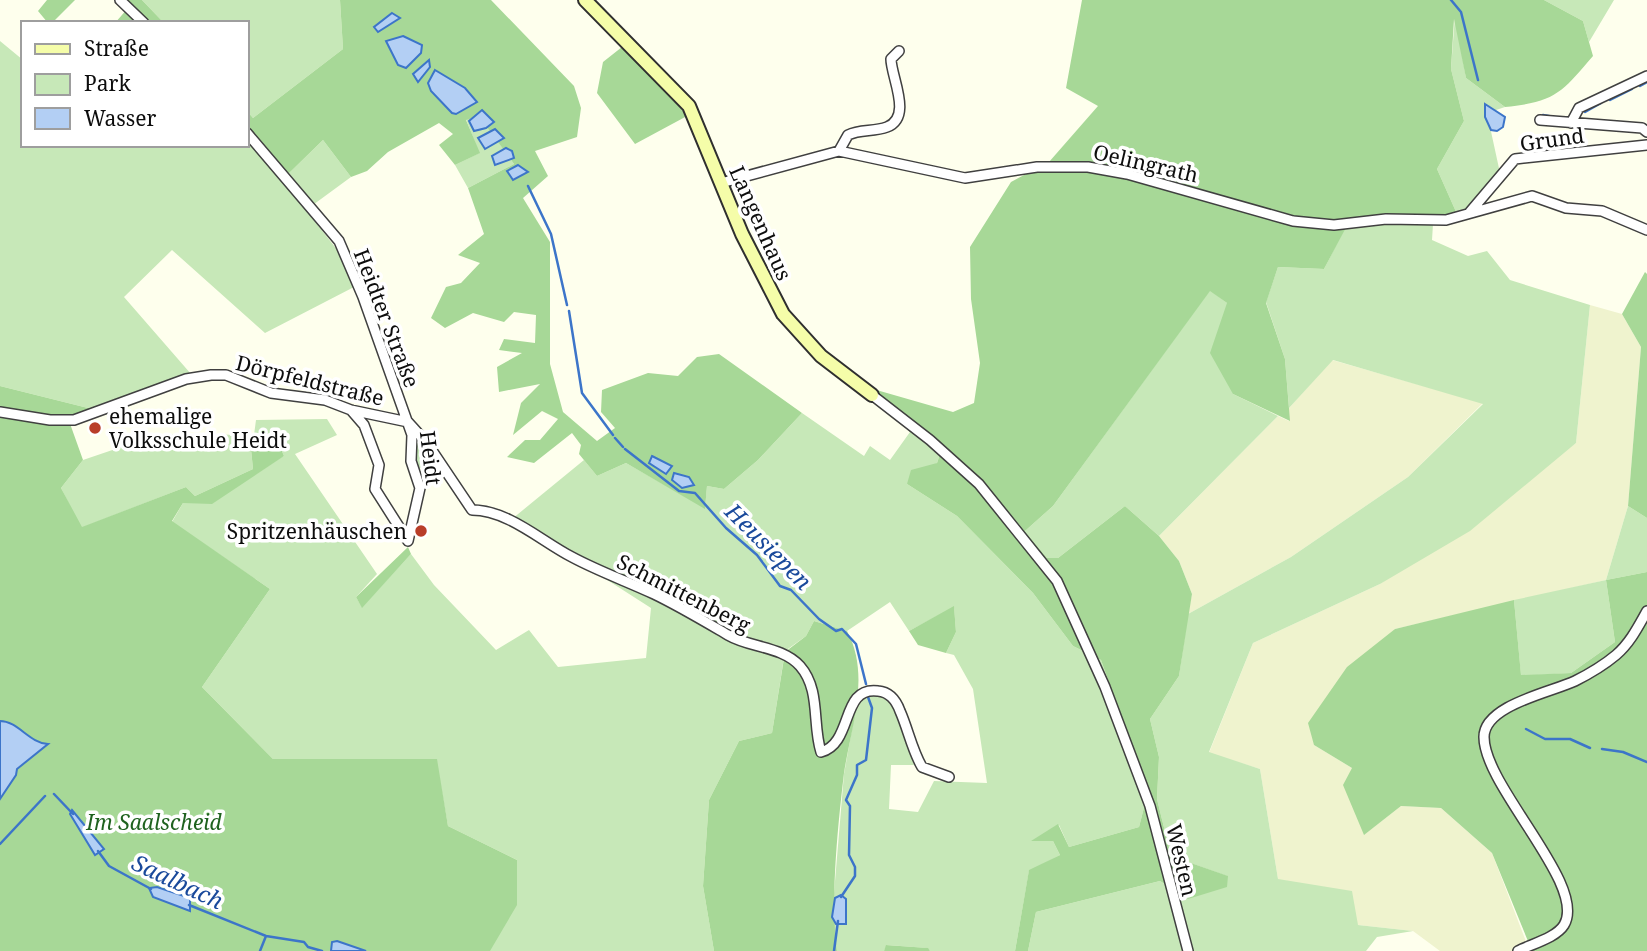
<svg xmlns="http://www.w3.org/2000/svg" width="1647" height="951" font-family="'Noto Serif',serif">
	<rect width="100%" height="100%" fill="#feffed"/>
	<path fill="#eff3ce" d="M1590 305 1622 314 1641 347 1628 506 1606 580 1395 629 1314 745 1352 768 1365 834 1401 806 1441 808 1492 853 1527 944 1514 951H1440L1413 931 1358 925 1278 879 1260 769 1209 753 1253 643 1380 584 1576 443Z
		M1332 360 1483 403 1408 477 1291 557 1188 614 1192 594 1179 561 1159 536 1278 416 1289 421V408Z"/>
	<path fill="#c7e8b8" d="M142 0H340L343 49 253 118 247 111V23H164Z
		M1544 0H1614L1589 42 1583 21Z
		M1455 15 1466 78 1505 107 1487 113 1500 173 1469 210 1457 214 1437 169 1464 121 1451 69Z
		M0 41 23 60V145H247V140L283 179 323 140 351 177 306 210 338 251 354 287 265 333 172 250 124 297 191 374 92 409 0 386Z
		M479 115 514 164 468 188 455 165 479 153 466 119Z
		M1384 224H1433L1432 240 1468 256 1487 251 1510 280 1590 305 1576 443 1470 531 1380 584 1253 643 1209 752 1260 769 1278 879 1352 891 1358 925 1413 931 1377 937 1366 951H1028L1036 912 1160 881 1188 899 1227 876 1171 856 1157 799 1159 757 1150 719 1179 676 1188 614 1291 557 1408 477 1483 404 1333 360 1289 408 1285 359 1266 302 1278 267 1324 269 1345 228Z
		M1210 290 1227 303 1233 394 1278 416 1159 536 1125 506 1058 558H1047L1025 531 1053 506Z
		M802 413 864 456 870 446 890 460 910 432 940 454 937 463 907 484 957 516 1033 593 1073 646 1101 660 1148 792 1139 827 1069 847 1059 825 1033 841H1053L1060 855 1029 871 1015 951H930L927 948 887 945 884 951H837L832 917 844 774 858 696C901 686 904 734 914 765H891L889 809 918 812 934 781 987 783 973 689 954 655 946 653 956 632 954 607 909 631 890 602 847 631 814 621 806 636 785 651 772 733 739 741 709 800 703 886 714 951H148L0 892V594L17 623 394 827 517 902V860L448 826 436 759H273L202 687 270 589 172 522 183 503 284 456 275 436 251 449 253 469 195 496 186 487 81 528 61 488 83 460 133 443 170 434 254 435 256 420 327 419 337 435 295 454 377 574 356 597 362 607 411 554 434 585 496 650 529 630 558 667 646 658 651 608 512 519 584 460 597 476 626 463 705 508 707 486 724 489 758 460Z
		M420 442 435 459 418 469 414 444Z
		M1628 506 1647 518V572L1606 580 1615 642 1571 673 1521 676 1514 600 1606 580Z"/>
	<path fill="#a7d897" d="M47 0H75L52 23H48L38 11Z
		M121 0H142L164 23H115L128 8Z
		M340 0H491L574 86 581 108 577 137 535 151 548 176 523 198 550 242V364L563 412 597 441 615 428 601 412 602 390 648 373 678 376 697 357 719 354 802 413 758 460 724 489 707 486 705 509 626 463 597 476 579 454 581 445 572 433 534 463 507 457 525 440H540L558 419 542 411 513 435 521 403 540 384 499 392 497 367 522 353 499 350 504 339 535 343 536 315 514 312 504 322 473 313 445 328 431 318 446 287 461 283 480 263 458 255 484 234 468 188 514 164 479 116 466 120 480 153 455 165 439 145 453 134 439 123 388 152 367 171 351 177 323 140 283 179 247 140V111L253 118 343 49Z
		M1082 0H1544L1583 21 1593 56C1562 92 1556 102 1505 107L1466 78 1454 19 1451 69 1464 121 1437 169 1457 214 1378 215 1350 220 1324 269 1278 267 1266 303 1285 359 1290 421 1233 394 1210 353 1227 303 1210 291 1053 506 1025 531 1047 558H1058L1125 506 1159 536 1179 561 1192 594 1179 676 1150 719 1159 757 1157 799 1171 856 1228 876 1227 887 1188 899 1160 881 1036 912 1028 951H1015L1029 870 1060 855 1053 841H1031L1058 824 1069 847 1139 827 1148 792 1101 660 1073 646 1033 593 957 516 907 484 911 470 937 463 940 454 910 432 873 389 953 412 974 403 980 363 971 299 970 247 1011 182 1049 162 1098 106 1066 88Z
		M622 47 663 86 687 116 635 144 597 93 603 62Z
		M1645 272 1647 274V518L1628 506 1641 347 1622 314Z
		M0 386 92 409 68 418 83 460 61 488 82 527 186 487 195 496 253 469 251 449 275 435 284 456 212 504 183 503 172 521 270 589 202 687 273 759H437L448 826 517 860V905L490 951H366L331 946V951H0V799L16 775 17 769 48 745C29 742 17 722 0 721Z
		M408 547 411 554 362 608 356 597Z
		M1647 572V951H1532L1492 853 1441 808 1401 806 1364 835 1343 785 1352 768 1314 745 1308 723 1347 667 1395 629 1514 600 1521 675 1571 673 1615 642 1606 580Z
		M954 606 956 632 946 653 918 645 909 631Z
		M814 621 847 631C871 675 851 727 844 773 838 824 830 901 837 951H714L703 886 709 800 739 741 772 733 785 652 806 636Z
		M886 945 928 948 930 951H884Z"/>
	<path fill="#b3cff4" stroke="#3c75c9" stroke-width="2" d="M392 13 400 18 378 32 374 27Z
		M403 36 422 45 421 53 406 68 398 65 386 41Z
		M429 60 430 67 418 82 413 74Z
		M435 70 465 88 477 102 456 114 452 113 431 91 428 83Z
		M1485 104 1505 117 1503 127 1497 131 1491 130 1485 117Z
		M482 110 494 122 486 128 474 131 469 121Z
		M495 129 504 138 485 149 478 138Z
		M506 148 512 151 514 158 495 165 492 156Z
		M518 165 528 172 513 180 507 171Z
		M652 456 672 466 666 474 649 463Z
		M674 473 689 477 694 485 682 488 672 480Z
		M0 721C18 721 29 743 48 744L17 769 16 775 0 799Z
		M72 810 104 849 95 855 70 814Z
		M157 887 190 898V911L153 897 149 888Z
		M841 895 846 899V924H836L832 917 835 898Z
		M337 941 366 951H331L332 942Z"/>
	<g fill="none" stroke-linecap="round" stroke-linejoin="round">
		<path stroke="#3c75c9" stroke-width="2.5" d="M1451 0 1461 12 1478 80
			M1640 86 1647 82
			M1610 100 1632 89
			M1585 112 1601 103
			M1543 115 1554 117
			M528 186 551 234 567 305
			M569 311 582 393 613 435
			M615 438 623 447
			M625 449 679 491 695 493 726 528 757 555 780 586 791 590 819 619 836 631 842 629 856 644 866 684
			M1526 729 1545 739H1570L1590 748
			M1602 749 1623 752 1647 762
			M54 794 73 814
			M0 844 45 796
			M98 851 109 866 151 889
			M841 897 855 876V867L849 855 850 806 846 800 857 775V765L866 760 872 708 868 697
			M189 905 266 936 304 942 308 947 322 951
			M260 951 266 936
			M834 951 838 921"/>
		<defs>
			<path id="street" d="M120 0 144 23
				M1540 120 1642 128 1647 132
				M1571 123 1579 108 1647 76
				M247 133 339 241 363 297 412 435 411 461 420 488 408 541
				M839 151 848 135C860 129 874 132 887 127 913 117 891 77 891 59L899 51
				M721 183 839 151 965 178 1037 167H1088L1127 174 1293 221 1334 225 1386 219 1446 220 1532 196 1566 208 1602 211 1647 230
				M1470 212 1515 159 1647 145
				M872 395 930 440 979 484 1057 581 1105 687 1150 806 1188 951
				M351 410 364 425 379 465 375 489 408 541
				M0 412 50 420H74L186 379 211 375H226L271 393 325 400 351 410 408 422
				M408 422 427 443 472 510C508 510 541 541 572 557 598 571 626 581 654 594 679 606 704 621 728 635 750 648 782 646 800 666 821 690 812 724 821 752 854 743 840 686 878 691 890 692 896 700 900 711 908 729 912 750 922 767L949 777
				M1518 951C1531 944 1556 938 1564 925 1588 885 1484 787 1484 737 1484 705 1552 692 1575 681 1589 674 1604 665 1616 655 1630 643 1638 627 1647 611"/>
			<path id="secondary" d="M585 0 689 106 742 234 783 314 821 356 872 395"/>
		</defs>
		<use href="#street" stroke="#404040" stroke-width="12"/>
		<use href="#secondary" stroke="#2f2f2f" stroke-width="16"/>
		<use href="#street" stroke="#fff" stroke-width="9"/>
		<use href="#secondary" stroke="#f5fda9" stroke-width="12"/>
	</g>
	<g fill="#b93e29" stroke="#fff" stroke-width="2.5">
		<circle cx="95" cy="428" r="7"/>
		<circle cx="421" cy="531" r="7"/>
	</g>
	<g text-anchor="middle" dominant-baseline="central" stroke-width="7" stroke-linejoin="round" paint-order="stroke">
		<g font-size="21" fill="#0d0d0d" stroke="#fff">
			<text transform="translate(1552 139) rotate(-8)">Grund</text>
			<text transform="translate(1146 163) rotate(13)">Oelingrath</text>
			<text transform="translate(761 223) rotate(66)">Langenhaus</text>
			<text transform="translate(387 318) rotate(69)">Heidter Straße</text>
			<text transform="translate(310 380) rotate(14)">Dörpfeldstraße</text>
			<text transform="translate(431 458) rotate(83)">Heidt</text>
			<text transform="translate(684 593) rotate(27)">Schmittenberg</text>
			<text transform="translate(1182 860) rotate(77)">Westen</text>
		</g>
		<g font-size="21" fill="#0d0d0d" stroke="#fff" text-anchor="start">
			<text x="109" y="416">ehemalige<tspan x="109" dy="24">Volksschule Heidt</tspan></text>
			<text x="407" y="531" text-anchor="end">Spritzenhäuschen</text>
		</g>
		<g font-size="21" font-style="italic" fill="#1f621f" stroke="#fff">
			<text x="154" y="822">Im Saalscheid</text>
		</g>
		<g font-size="23" font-style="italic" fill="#19499b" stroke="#fff">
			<text transform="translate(769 546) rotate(45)">Heusiepen</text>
			<text transform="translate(178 881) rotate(25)">Saalbach</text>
		</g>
	</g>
	<rect x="21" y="21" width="228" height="126" fill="#ffffff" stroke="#9e9e9e" stroke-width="2"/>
	<rect x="35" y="44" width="35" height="10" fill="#f5fda9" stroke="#9e9e9e" stroke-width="2"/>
	<text x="84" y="56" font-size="21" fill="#0d0d0d">Straße</text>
	<rect x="35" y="74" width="35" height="21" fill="#c7e8b8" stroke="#9e9e9e" stroke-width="2"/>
	<text x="84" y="91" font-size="21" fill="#0d0d0d">Park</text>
	<rect x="35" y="108" width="35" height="21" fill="#b3cff4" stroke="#9e9e9e" stroke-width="2"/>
	<text x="84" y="126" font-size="21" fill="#0d0d0d">Wasser</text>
</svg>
